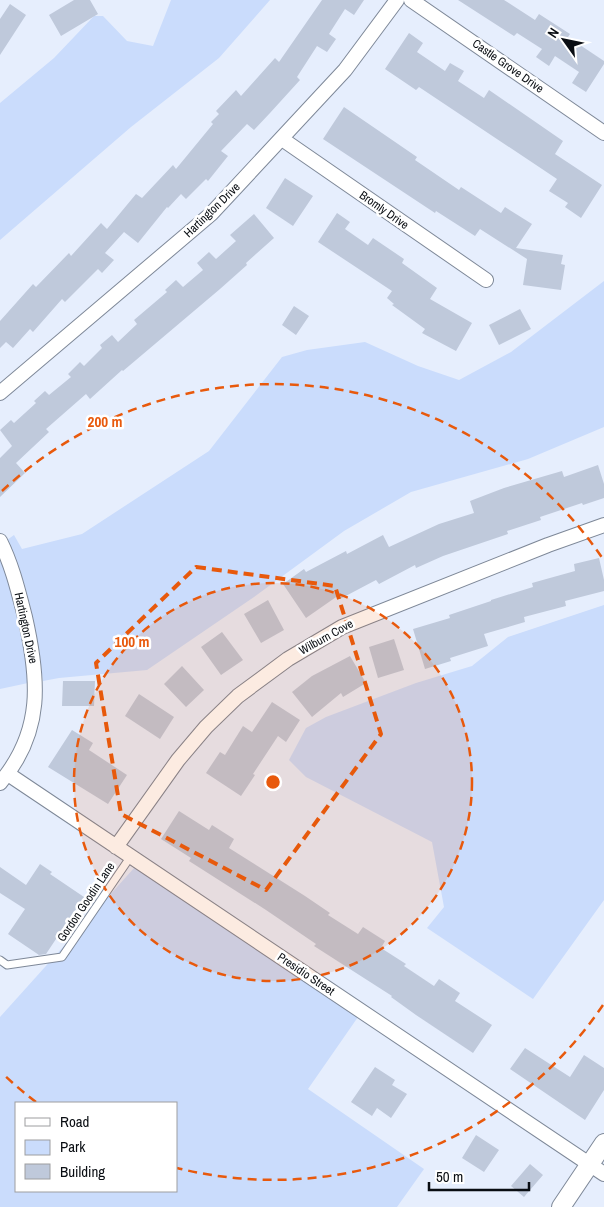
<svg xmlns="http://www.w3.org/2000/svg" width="604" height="1207" font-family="'Archivo Narrow',sans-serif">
	<rect width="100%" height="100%" fill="#e6eefd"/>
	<path fill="#cadcfc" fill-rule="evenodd" d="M171 0H270L219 58 131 127 0 240V103L54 58 94 16H103L127 41 153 46Z
		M604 281V427L528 459 411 492 344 531 254 597 147 670 59 678 43 681C38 633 28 583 7 540L14 535 22 549 82 534 209 451 282 357 307 350 365 342 418 366 459 380 511 352Z
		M0 557 11 589 26 655 28 683 0 689Z
		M604 605V900L533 999 427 928 444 907 432 842 306 777 289 760 306 728 326 717 416 683 472 666 508 637Z
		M135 867 358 1017 308 1089 424 1169 397 1207H0V1017ZM16 1103H176V1191H16Z"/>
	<path fill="#bfc9db" d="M74 0H90L98 14 61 36 49 15Z
		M322 0H364L354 15 345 9 329 34 336 39 327 52 317 46 297 77 300 80 270 113 254 130 247 124 221 151 228 156 208 181 206 179 186 199 181 194 168 208 167 207 138 243 124 232 105 253 114 260 102 273 98 269 65 302 62 299 33 332 30 329 13 348 6 342 0 348V321L33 284 36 287 69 253 71 256 101 223 107 229 136 194 142 198 173 165 176 169 213 124 211 122 219 114 216 111 236 90 241 96 275 58 279 62Z
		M458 0H504L535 20 539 14 570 34 568 37 604 61V64L586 92 572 83 579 72 555 56 549 66 536 57 542 49 517 33 514 36Z
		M10 4 26 15 0 55V19Z
		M409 33 423 43 417 52 445 71 450 63 464 71 458 81 484 98 489 90 563 141 555 154 602 185 581 218 565 207 568 203 549 191 557 179 419 87 416 90 385 69Z
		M344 107 417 157 415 160 459 190 461 187 501 213 505 207 532 224 516 248 563 255 561 264 565 265 561 290 523 285 527 259 480 229 475 236 436 211 435 213 323 139Z
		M285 178 313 196 293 226 266 208Z
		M337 213 350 222 345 229 368 245 373 238 404 259 402 263 437 288 430 299 472 323 456 351 422 333 425 329 392 305 394 304 387 298 392 291 318 242Z
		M254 214 274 238 246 263 247 265 220 289 123 371 122 370 90 399 86 394 46 429 49 432 16 463 25 473 0 497V458L12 446 0 430 11 420 14 423 36 403 34 401 45 391 49 395 71 377 68 374 80 362 84 366 102 348 100 345 112 335 118 342 137 324 134 320 167 292 165 290 176 280 183 287 203 270 197 263 209 252 216 259 236 241 230 235Z
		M294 306 309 316 296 335 282 325Z
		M520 309 531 329 499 345 489 325Z
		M598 465 604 484V498L583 505 582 503 540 517 541 520 507 531 508 534 443 556 416 568 415 565 379 584 376 580 340 599 339 595 306 618 283 584 304 569 306 572 346 551 347 554 383 535 389 547 439 524 474 513 470 501 504 488 562 471 564 477Z
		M599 558 604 580V591L565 601 566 606 524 617 525 622 484 634 488 646 450 658 451 661 425 669 413 629 450 618 449 615 491 601V600L533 587 532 583 575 571 574 564Z
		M268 600 284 630 261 643 244 614Z
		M222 632 243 660 221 675 201 647Z
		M394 639 404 670 378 678 369 647Z
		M350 656 366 683 343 697 341 693 312 717 292 692 312 676Z
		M182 666 204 690 186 707 164 684Z
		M63 681H95L94 706H62Z
		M139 694 174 717 160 739 125 716Z
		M272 702 300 720 286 742 278 736 253 774 255 775 241 796 206 773 220 752 225 755 243 726 252 732Z
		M72 730 93 743 89 750 127 775 108 804 48 767Z
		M179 811 209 830 212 825 234 839 229 848 305 896 330 913 328 915 358 934 363 927 385 941 381 948 406 964 404 966 434 986 439 979 460 993 455 1001 492 1025 473 1053 416 1015 391 997 392 996 314 946 316 944 266 910 189 861 191 858 161 839Z
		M40 864 52 872 50 874 84 897 46 954 39 955 8 934 25 909 0 893V867L26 885Z
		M525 1048 570 1077 584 1055 604 1068V1090L585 1120 510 1069Z
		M375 1067 395 1080 392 1085 407 1094 391 1118 377 1108 372 1116 351 1102Z
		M476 1135 499 1150 484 1172 462 1158Z
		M530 1164 543 1175 524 1197 511 1186Z"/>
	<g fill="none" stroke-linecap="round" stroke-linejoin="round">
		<defs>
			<path id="service" d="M0 960 7 965 62 957 131 856"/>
			<path id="minor" d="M411 0 604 133
				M282 139 486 280
				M0 393 211 214 345 70 397 0
				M0 541C12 565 18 590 25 617 39 679 44 731 0 783
				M8 774 604 1174
				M116 847 178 760 206 727 238 696 288 659 342 627 548 545 604 525"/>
			<path id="tertiary" d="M561 1207 604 1143"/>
		</defs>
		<use href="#service" stroke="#7e8898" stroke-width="9"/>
		<use href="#minor" stroke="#7e8898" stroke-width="16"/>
		<use href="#tertiary" stroke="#7e8898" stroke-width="20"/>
		<use href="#service" stroke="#fff" stroke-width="7"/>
		<use href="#minor" stroke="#fff" stroke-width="14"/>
		<use href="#tertiary" stroke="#fff" stroke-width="18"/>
	</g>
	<path fill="none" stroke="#e8590c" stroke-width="4" stroke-dasharray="10 6" stroke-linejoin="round" d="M196 567 335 586 381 734 266 890 121 814 96 663Z"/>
	<circle cx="273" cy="782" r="199" fill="#e8590c" fill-opacity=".12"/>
	<g fill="none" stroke="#e8590c" stroke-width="2.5" stroke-dasharray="9 6">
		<circle cx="273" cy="782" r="199"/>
		<path d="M603 1005A398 398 0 0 1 177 1168M36 1102A398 398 0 0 1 2 1073M2 491A398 398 0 0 1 603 559"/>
	</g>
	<g text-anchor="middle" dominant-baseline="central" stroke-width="5" stroke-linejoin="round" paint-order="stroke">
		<g font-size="12" fill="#090d12" stroke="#fff">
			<text transform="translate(508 66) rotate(35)">Castle Grove Drive</text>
			<text transform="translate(212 210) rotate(-44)">Hartington Drive</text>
			<text transform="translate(384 210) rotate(35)">Bromly Drive</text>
			<text transform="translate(26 628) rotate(78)">Hartington Drive</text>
			<text transform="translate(326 637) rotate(-29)">Wilburn Cove</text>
			<text transform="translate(86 902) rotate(-56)">Gordon Goodin Lane</text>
			<text transform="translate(306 974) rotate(34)">Presidio Street</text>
		</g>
	</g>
	<circle cx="273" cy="782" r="8" fill="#e8590c" stroke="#fff" stroke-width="2.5"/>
	<g font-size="15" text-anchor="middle" font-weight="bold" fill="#e8590c" stroke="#fff" stroke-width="5" stroke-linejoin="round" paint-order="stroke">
		<text x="105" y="427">200 m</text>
		<text x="132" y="647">100 m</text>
	</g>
	<rect x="15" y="1102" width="162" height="90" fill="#ffffff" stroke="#9d9ea0"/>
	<rect x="25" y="1118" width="25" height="8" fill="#ffffff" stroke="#9d9ea0"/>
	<text x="60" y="1127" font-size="15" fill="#090d12">Road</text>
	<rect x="25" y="1140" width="25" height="15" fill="#cadcfc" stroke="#9d9ea0"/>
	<text x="60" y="1152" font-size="15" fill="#090d12">Park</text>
	<rect x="25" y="1164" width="25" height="15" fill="#bfc9db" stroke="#9d9ea0"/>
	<text x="60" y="1177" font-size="15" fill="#090d12">Building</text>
	<g transform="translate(564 40) rotate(303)" stroke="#ffffff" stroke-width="4" paint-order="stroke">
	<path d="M0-4L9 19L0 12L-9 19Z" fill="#090d12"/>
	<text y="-8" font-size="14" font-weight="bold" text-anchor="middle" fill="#090d12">N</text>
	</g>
	<path d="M429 1182v8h100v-8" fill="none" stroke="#090d12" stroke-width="2.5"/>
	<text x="436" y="1182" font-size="15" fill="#090d12" stroke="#ffffff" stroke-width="4" paint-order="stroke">50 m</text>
</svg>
